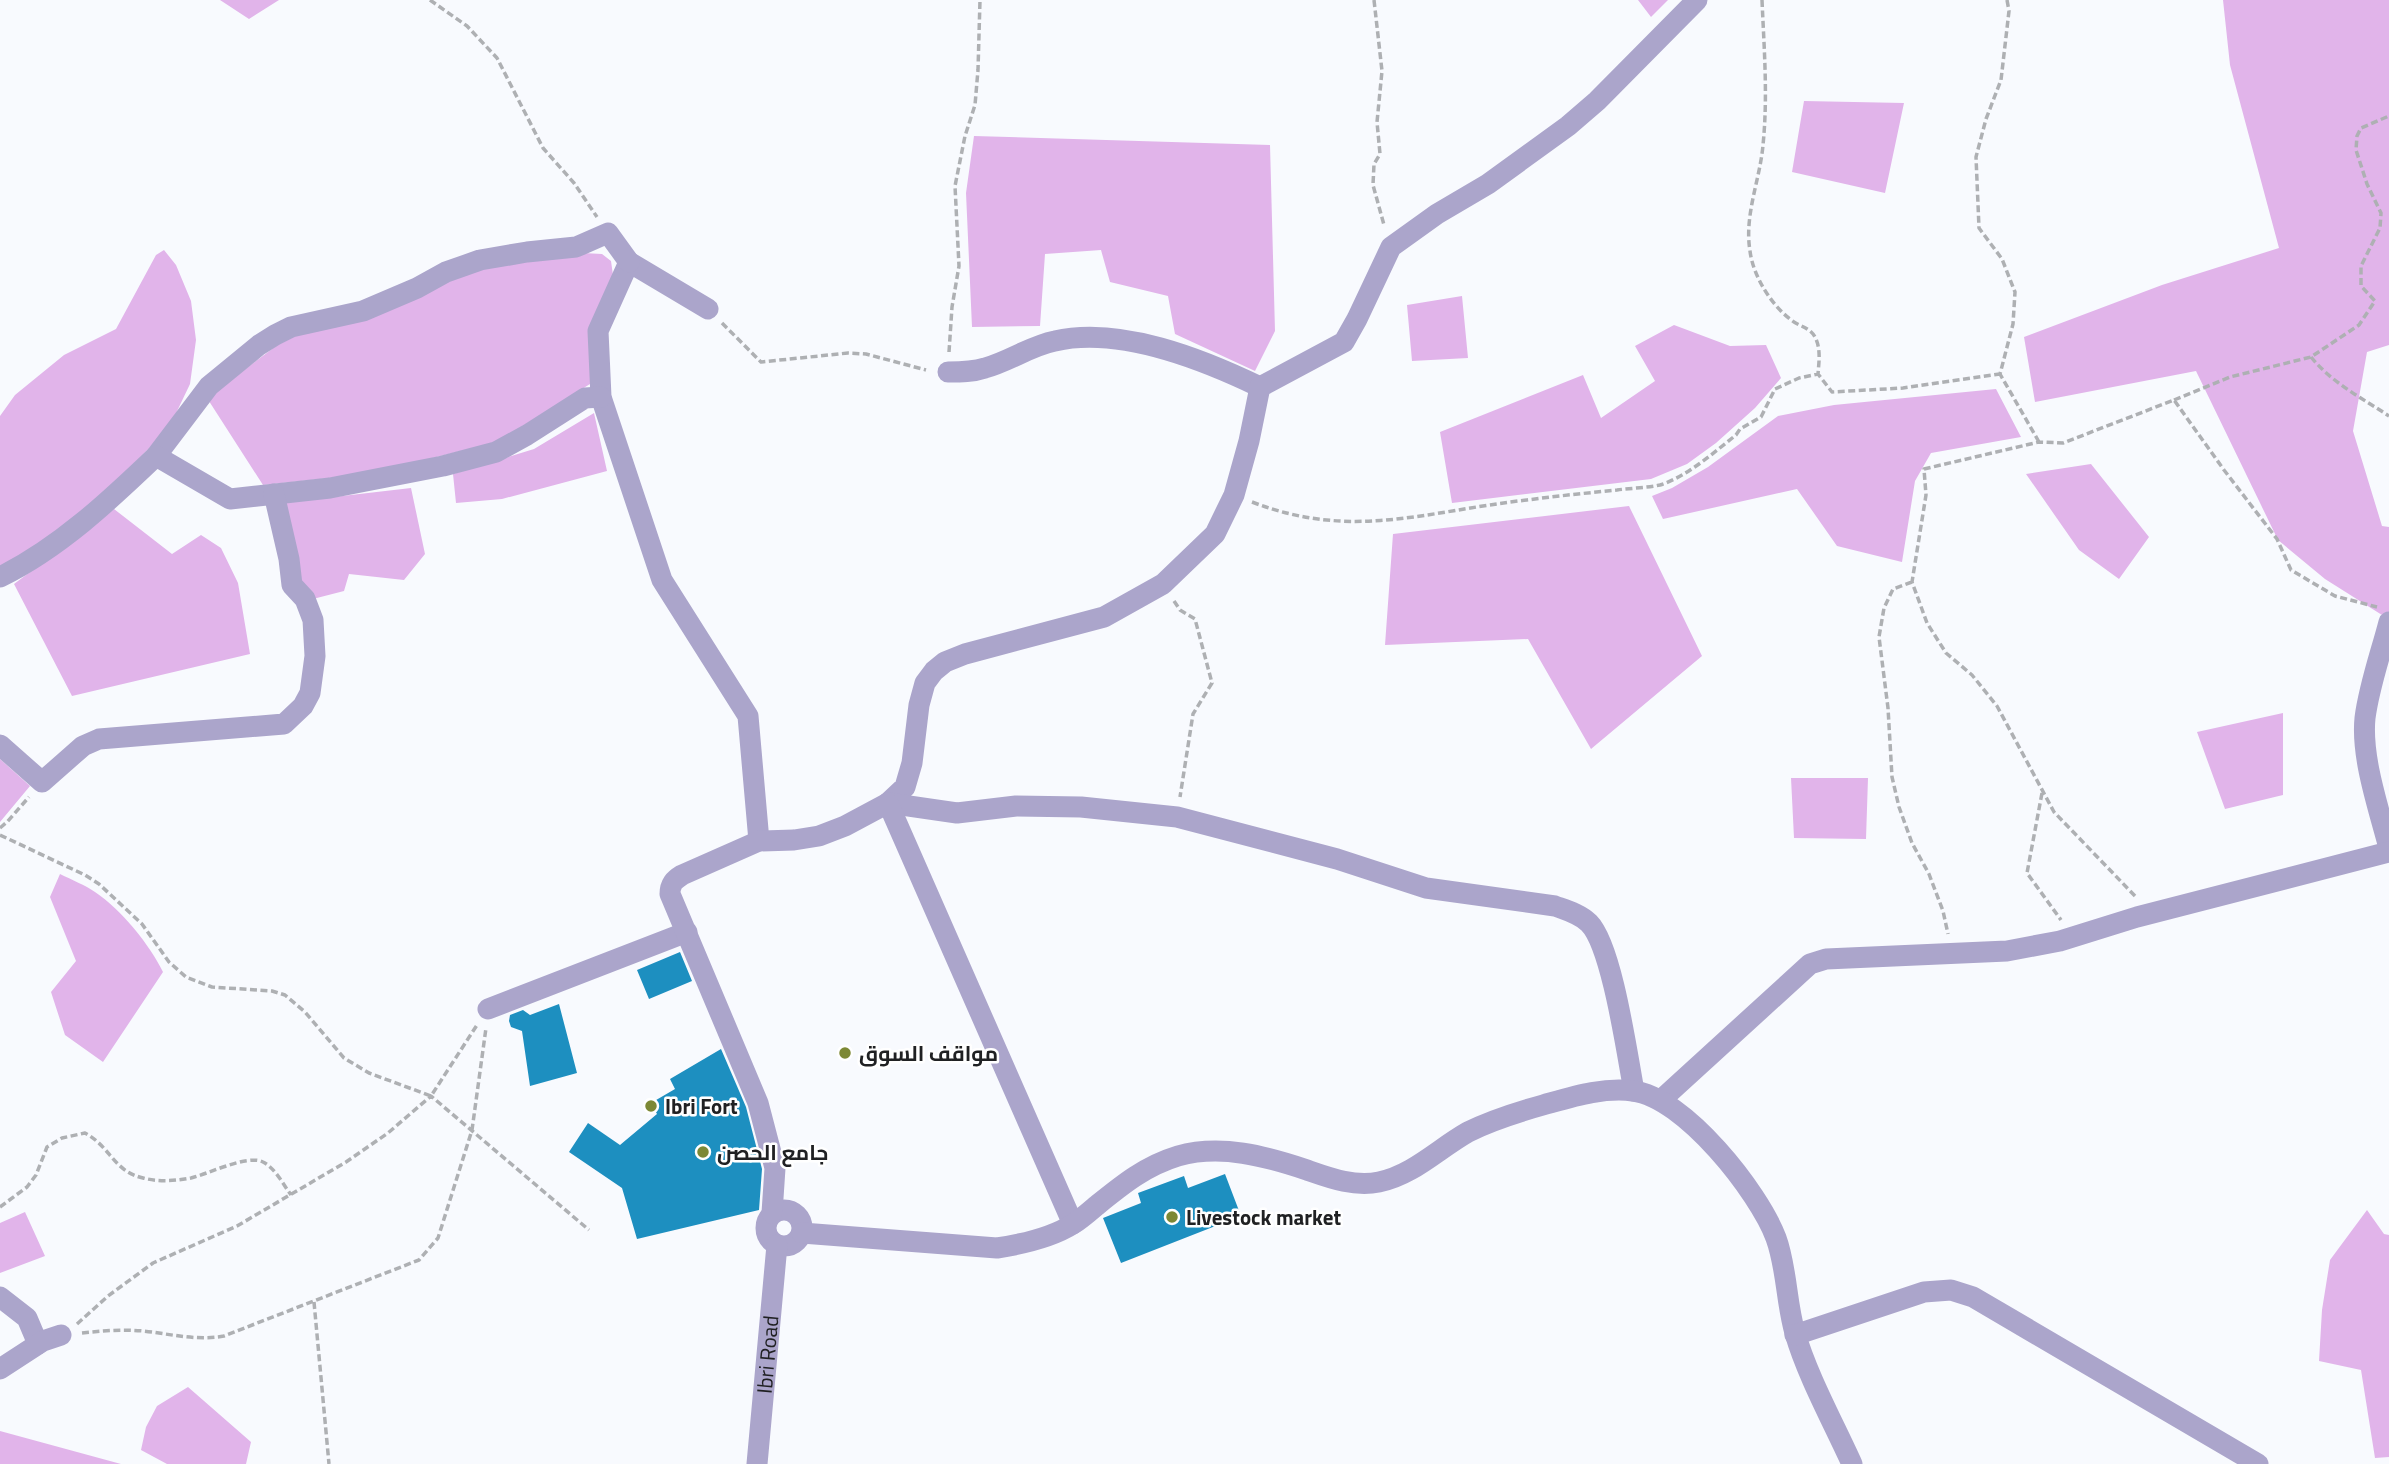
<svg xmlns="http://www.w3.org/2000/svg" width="2389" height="1464" font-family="'Titillium Web',Cairo,sans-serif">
	<rect width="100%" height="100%" fill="#f8fafe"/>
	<path fill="#e1b4ea" d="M220 0H279L249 19Z
		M1638 0H1668L1651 17Z
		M2223 0H2389V345L2367 352 2353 431 2382 526 2389 527V644L2382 615 2325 579 2278 540 2196 371 2035 402 2024 337 2162 285 2279 248 2230 65Z
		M1804 101 1904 103 1885 193 1792 172Z
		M974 136 1270 145 1275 331 1255 371 1175 334 1168 296 1110 282 1101 250 1045 254 1040 326 972 327 966 193Z
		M164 250 176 265 191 301 196 340 190 384 169 428 105 493 36 547 0 566V416L15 395 64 355 116 329 156 255Z
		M583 253 602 254 611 261 613 275 591 359 590 384 497 442 368 474 263 485 207 398 284 340 480 268Z
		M1462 296 1468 358 1412 361 1407 305Z
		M1674 325 1730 346 1766 345 1781 378 1755 408 1716 443 1687 464 1651 479 1452 503 1440 432 1583 375 1601 418 1655 381 1635 346Z
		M1996 389 2021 437 1931 453 1915 481 1902 562 1837 546 1797 489 1663 519 1652 496 1672 488 1708 467 1778 416 1834 405Z
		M594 413 607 471 502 499 456 503 453 474 534 449Z
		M2091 464 2149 537 2119 579 2079 550 2026 474Z
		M411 488 425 554 404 580 349 574 344 591 309 600 301 581 282 503Z
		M1629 506 1702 656 1591 749 1528 639 1385 645 1393 534Z
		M114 509 172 554 201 535 221 548 238 583 250 654 72 696 14 584Z
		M2283 713V795L2225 809 2197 732Z
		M0 759 30 786 0 822Z
		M1791 778H1868L1866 839 1794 838Z
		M60 874C72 880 85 885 95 892 121 909 150 945 163 972L103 1062 65 1035 51 992 76 961 50 897Z
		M2367 1210 2384 1234 2389 1235V1457L2375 1458 2361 1370 2319 1361 2322 1310 2330 1260Z
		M25 1212 45 1256 0 1273V1223Z
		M188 1387 251 1442 246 1464H167L141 1450 146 1427 157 1406Z
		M0 1431 121 1464H0Z"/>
	<path fill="#1d8fc0" d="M680 952 692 981 649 999 637 970Z
		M559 1004 577 1073 530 1086 522 1031 511 1027 509 1021 510 1015 523 1010 530 1015Z
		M721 1049 746 1107 762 1169 759 1210 637 1239 622 1188 569 1152 588 1123 620 1145 657 1114 651 1103 675 1089 670 1079Z
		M1225 1174 1241 1216 1121 1263 1103 1218 1141 1203 1138 1193 1184 1176 1188 1188Z"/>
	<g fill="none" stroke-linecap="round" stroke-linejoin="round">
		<path stroke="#aeb0b3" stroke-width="3.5" stroke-dasharray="7 3.5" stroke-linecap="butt" d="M430 0 467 26 497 58 543 148 574 183 597 217
			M1374 0 1382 71 1377 122 1380 154 1374 164 1373 185 1384 225
			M1762 0C1764 48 1768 96 1763 145 1760 180 1744 215 1750 251 1753 276 1772 307 1794 322 1802 327 1810 328 1815 337 1821 349 1819 361 1818 374L1832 392 1903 388 2000 374
			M2007 0 2009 11 2001 80 1986 119 1976 157 1979 228 2002 259 2015 292 2013 324 2000 374 2039 442
			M722 323 761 362 848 353 866 354 926 370
			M949 352 952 307 959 266 955 186 965 136 975 105 978 70 980 0
			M2311 357C2332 383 2362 398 2389 416
			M2174 400 2230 377 2311 357 2359 325 2375 301 2361 286V266L2380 228 2381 213 2367 184 2356 150 2357 136 2361 128 2389 116
			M1252 502C1353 541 1426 511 1527 500 1557 496 1587 493 1617 490 1631 488 1646 488 1660 485 1688 476 1713 453 1736 435L1740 429 1761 417 1775 389 1799 378 1818 374
			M1912 582 1893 589 1884 608 1879 637 1888 708 1892 777 1899 807 1912 843 1929 874 1943 911 1948 934
			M1174 601 1180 610 1195 619 1212 683 1193 714 1180 797
			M2042 793 2027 873 2061 920
			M0 828 7 822 29 797
			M0 835 85 875 99 884 142 924 169 962 186 977 212 987 272 991 285 995 305 1012 344 1058 369 1073 431 1096 477 1025
			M2135 896 2054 812 1997 706 1972 675 1946 653 1927 623 1912 582 1926 495 1924 469 2039 442 2063 443 2174 400 2224 470 2277 539 2291 570 2335 596 2377 607
			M0 1207 27 1187 36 1175 47 1147 62 1138 85 1133C111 1147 113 1171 143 1178 158 1182 175 1181 191 1178 208 1174 248 1154 263 1162 275 1168 283 1184 291 1195
			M314 1302 329 1464
			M77 1324 108 1296 153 1263 237 1226 346 1162 388 1133 431 1096 589 1230
			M82 1333C102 1331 122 1329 143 1331 171 1334 196 1341 224 1336L419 1260 438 1238 472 1130 486 1028"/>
		<g stroke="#aba5cb" stroke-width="21">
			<path d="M708 309 629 262 598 331 601 397 662 580 748 716 759 841"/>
			<path d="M948 372C961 372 973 372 985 368 1010 361 1030 346 1055 341 1120 326 1202 359 1260 387"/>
			<path d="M156 456 209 386 259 345 275 335 291 327 363 311 417 288 446 272 480 260 527 252 576 247 608 233 629 262"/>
			<path d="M0 577C59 548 109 501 156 456L230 499 330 488 443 466 496 452 527 435 585 398 601 397"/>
			<path d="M2389 622C2381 653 2369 686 2365 718 2361 758 2379 809 2389 848"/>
			<path d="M0 745 42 782 83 746 99 739 284 724 303 706 310 693 315 656 313 620 305 599 292 585 289 559 274 494"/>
			<path d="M888 803 905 787 912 763 919 705 925 683 934 671 945 662 965 654 1104 617 1163 584 1215 534 1234 495 1249 441 1260 387 1344 342 1357 319 1391 247 1437 214 1488 184 1568 126 1597 101 1697 0"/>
			<path d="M888 803 957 813 1016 806 1081 807 1177 817 1337 859 1426 888 1555 906C1566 910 1580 914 1589 923 1612 946 1627 1054 1634 1091"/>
			<path d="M488 1009 687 932"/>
			<path d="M1661 1100 1810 964 1826 959 2007 951 2060 941 2137 917 2389 852"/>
			<circle cx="784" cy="1228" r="18"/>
			<path d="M772 1213 775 1168 758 1103 670 894C670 884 674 880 682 875L759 841 794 840 819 836 845 826 888 803 1073 1224"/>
			<path d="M802 1233 997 1248C1023 1244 1051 1238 1073 1224 1081 1219 1089 1212 1096 1206 1122 1185 1145 1166 1178 1156 1221 1144 1265 1156 1307 1170 1330 1178 1354 1187 1379 1182 1413 1175 1438 1149 1468 1132 1492 1120 1518 1112 1543 1105 1572 1097 1603 1087 1633 1091 1684 1097 1759 1192 1776 1238 1787 1268 1786 1302 1795 1333 1807 1375 1834 1424 1852 1464"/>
			<path d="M0 1297 27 1318 38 1344"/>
			<path d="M1795 1335 1924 1292 1951 1290 1973 1297 2258 1464"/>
			<path d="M0 1369 43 1341 61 1335"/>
			<path id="s1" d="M757 1464 777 1245"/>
		</g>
	</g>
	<g fill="#7c8835" stroke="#fff" stroke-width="2.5">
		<circle cx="845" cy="1053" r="7"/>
		<circle cx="651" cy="1106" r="7"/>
		<circle cx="703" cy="1152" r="7"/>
		<circle cx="1172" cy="1217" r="7"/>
	</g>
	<g text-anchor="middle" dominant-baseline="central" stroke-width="5" stroke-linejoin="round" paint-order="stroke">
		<g font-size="21" font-weight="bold" fill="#202123" stroke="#fff" text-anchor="start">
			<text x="859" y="1053">مواقف السوق</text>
			<text x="665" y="1106">Ibri Fort</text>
			<text x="717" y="1152">جامع الحصن</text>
			<text x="1186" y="1217">Livestock market</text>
		</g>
		<g font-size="21" fill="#202123" stroke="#fff">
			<text stroke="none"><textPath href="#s1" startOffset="110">Ibri Road</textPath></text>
		</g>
	</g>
</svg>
